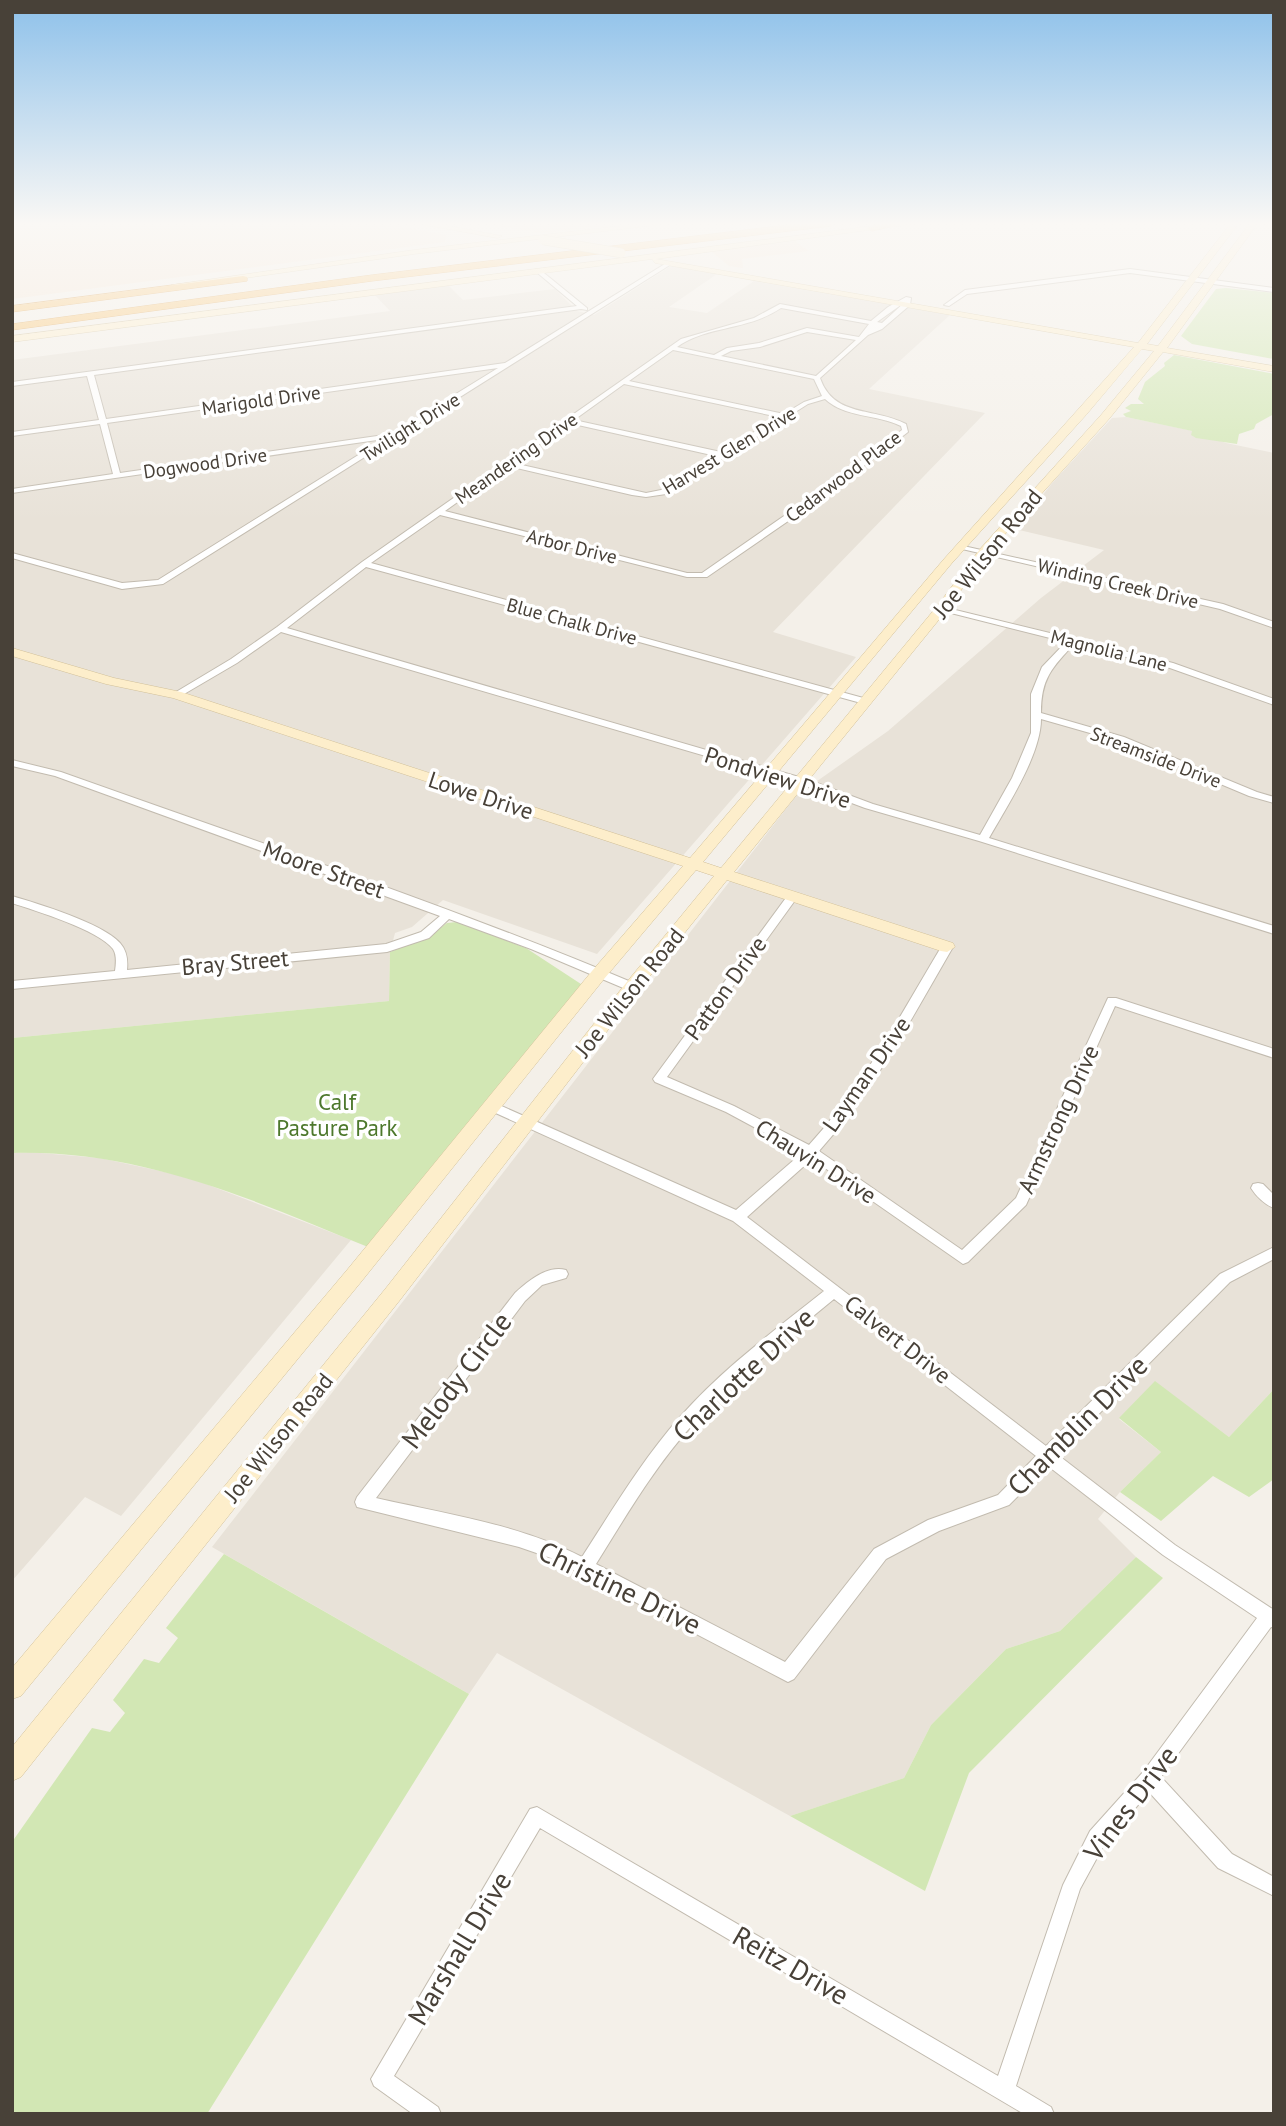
<svg xmlns="http://www.w3.org/2000/svg" width="1286" height="2126" font-family="'PT Sans',sans-serif">
	<rect width="100%" height="100%" fill="#f4f0e9"/>
	<path fill="#e8e2d8" d="M671 266 717 274 669 307 707 313 754 281 950 315 869 389 985 413 773 632 856 657 597 954 443 900 412 927 395 933 390 952 389 1001 12 1038V360L390 311 373 293 446 283 463 300 555 289 577 311 594 315Z
		M1126 417 1193 431 1226 443 1274 453V1389L1229 1437 1155 1382 1119 1419 1161 1452 1120 1492 1098 1519 1136 1557 1060 1631 1006 1649 931 1725 904 1778 790 1816 497 1653 469 1694 212 1547 796 796 888 731 1041 598 1104 550 1015 529 1054 481 1112 418Z
		M29 1152 100 1158 188 1177 351 1240 121 1516 85 1497 12 1581V1153Z"/>
	<path fill="#f5e6d6" d="M12 223H383L446 235 445 242 12 299Z
		M478 223H639L542 233Z
		M795 241 809 251 742 259 743 268 729 266 711 251Z"/>
	<path fill="#d2e7b4" d="M1226 288 1274 293V359L1192 344 1181 336 1216 289Z
		M1174 355 1274 374V414L1256 424 1254 429 1239 434 1237 444 1196 438 1191 435 1192 431 1126 417 1123 414 1131 411 1125 408 1131 404H1144L1138 399 1145 382 1165 366 1164 363Z
		M457 922 526 948 584 986 368 1247C254 1200 139 1149 12 1153V1038L389 1001 390 952 430 936 447 923Z
		M1155 1381 1229 1437 1274 1389V1479L1249 1497 1213 1476 1161 1521 1120 1492 1161 1452 1119 1418Z
		M224 1554 469 1694 207 2114H12V1842L92 1728 110 1732 125 1713 113 1700 144 1659 159 1663 178 1638 166 1628Z
		M1136 1557 1163 1578 969 1773 925 1891 790 1816 904 1778 931 1725 1006 1649 1060 1631Z"/>
	<g fill="none" stroke-linecap="round" stroke-linejoin="round">
		<defs>
			<path id="street" d="M668 262 673 263 163 584 122 589 12 558V553L122 583 158 580 384 439 12 493V489L113 474 100 424 12 436V432L99 420 87 376 12 386V382L577 306 534 270 539 269 587 308V310L581 309 94 375 106 419 505 363ZM498 368 391 434 120 473 107 423Z
				M1130 269 1274 288V292L1130 273 967 294 949 306 944 305 965 290Z
				M906 297 911 298 910 305 882 329 868 335 820 378C834 418 874 407 906 424L908 432 826 495 707 577H687L440 515 371 563 867 699V703H861L366 567 287 628 806 779 873 804 980 835 1012 778 1031 733V694L1042 667 1066 642 939 610V606L1173 663 1274 699V705L1167 667 1074 644C1052 668 1041 678 1041 713L1124 737 1257 792 1274 797V803L1249 796 1118 741 1041 719C1041 755 1007 806 989 838L1274 926V934L979 841 865 808 798 783 281 632 237 663 179 697 176 698 171 695 231 659 277 627 362 562 681 339 754 318 780 304 871 321 888 307ZM905 302 882 323 877 322ZM781 308 869 324 859 337 807 328 759 343 727 348 714 355 677 347C708 325 747 331 781 308ZM807 332 856 340 816 376 721 356 731 351 760 347ZM673 350 814 379 822 396 804 402 784 414 629 381ZM624 384 779 417 721 452 574 420ZM825 399C845 418 877 414 901 426L902 430 820 491 702 573H687L445 511 508 466 632 495 646 497 666 494 808 404ZM569 423 716 456 661 490 646 493 513 463Z
				M959 545 1223 604 1274 622V628L1220 609 962 549 958 547Z
				M12 760 61 772C254 841 448 905 636 984L638 987 632 991 628 990 531 949 449 919 429 938 387 952 12 989V981L115 971C116 964 117 955 113 949 99 930 36 911 12 903V896C39 904 102 923 120 943 127 951 128 960 127 970L386 944 421 932 440 916 55 776 12 766Z
				M792 894 797 897 796 899 667 1077 734 1106 809 1145C864 1085 901 1014 943 944H951L953 947C912 1018 874 1090 819 1151L962 1250 1016 1198 1108 998H1116L1274 1049V1058L1115 1006 1026 1205 968 1262 963 1264 812 1159 747 1217 1046 1446 1220 1274 1274 1247V1259L1230 1282 1058 1455 1175 1545 1274 1610V1628L1271 1627 1161 1777 1232 1854 1274 1877V1896L1218 1868 1149 1792 1104 1845 1080 1889 1016 2086 1051 2107 1054 2114H1024L540 1828 394 2076 438 2107 441 2114H413L374 2086 371 2079 530 1809 537 1807 998 2076 1063 1885 1090 1831 1143 1772 1257 1618 1163 1555 1048 1466 1009 1505 939 1531 886 1559 794 1679 788 1682 551 1558 519 1547 357 1507 355 1502 357 1497 515 1293C528 1281 547 1265 566 1270L568 1274 566 1278 542 1285 525 1301 376 1498C445 1514 519 1524 582 1557 613 1509 642 1460 680 1417 722 1369 774 1331 824 1291L733 1221 489 1110 487 1107 489 1104H497L736 1210 802 1153 726 1112 655 1082 653 1079 788 895ZM834 1299 1036 1456 998 1495 928 1520 874 1549 785 1662 596 1564C626 1516 655 1466 694 1423 736 1377 786 1339 834 1299Z
				M1258 1183 1263 1184 1274 1195V1208C1265 1205 1256 1196 1251 1188L1253 1184Z"/>
			<path id="secondary" d="M415 223H434L502 236 498 238Z
				M646 223H672L414 254 175 288 171 285 414 250Z
				M896 223H920L656 259 1138 343 1231 223H1239L1147 344 1158 346 1250 223H1258L1167 348 1274 366V372L1163 352 1109 419 988 553 946 611 734 872 953 943 955 947 947 952 941 951 727 880 638 991 400 1300 21 1777 12 1781V1747L386 1288 626 983 714 876 696 870 604 979 361 1282 21 1696 12 1699V1668L347 1270 592 971 683 866 173 698 106 684 12 656V648L114 678 181 692 690 858 944 559 1134 347 655 263 652 259 12 342V336ZM1142 349 1154 351 1101 415 980 549 938 605 721 868 703 862 952 563 1086 415Z"/>
			<path id="highway" d="M804 223H836L831 226 372 281 12 330V324L372 275Z
				M883 223H907L872 231 867 228Z
				M243 276 247 277V281L12 312V306Z"/>
		</defs>
		<use href="#street" stroke="#c2bbaf" stroke-width="2"/>
		<use href="#secondary" stroke="#d2c19a" stroke-width="1"/>
		<use href="#highway" stroke="#d9983f" stroke-width="1"/>
		<use href="#street" fill="#fff" fill-rule="evenodd"/>
		<use href="#secondary" fill="#fdeecb" fill-rule="evenodd"/>
		<use href="#highway" fill="#f9c46f" fill-rule="evenodd"/>
		<defs>
			<path id="secondary-bridge" d="M543 240 621 253"/>
		</defs>
		<use href="#secondary-bridge" stroke="#d2c19a" stroke-width="10" stroke-linecap="butt"/>
		<use href="#secondary-bridge" stroke="#fdeecb" stroke-width="9"/>
	</g>
	<linearGradient id="sky" x2="0" y2="1"><stop stop-color="#8ec1ea"/><stop offset="0.43" stop-color="#faf8f5"/><stop offset="1" stop-color="#faf8f5" stop-opacity="0"/></linearGradient>
	<rect width="1286" height="521" fill="url(#sky)"/>
	<g text-anchor="middle" dominant-baseline="central" stroke-width="7" stroke-linejoin="round" paint-order="stroke">
		<g font-size="19" fill="#484138" stroke="#fff">
			<text transform="translate(261 400) rotate(-8)">Marigold Drive</text>
			<text transform="translate(410 427) rotate(-32)">Twilight Drive</text>
			<text transform="translate(729 450) rotate(-31)">Harvest Glen Drive</text>
			<text transform="translate(516 458) rotate(-35)">Meandering Drive</text>
			<text transform="translate(205 463) rotate(-8)">Dogwood Drive</text>
			<text transform="translate(843 476) rotate(-37)">Cedarwood Place</text>
			<text transform="translate(572 546) rotate(14)">Arbor Drive</text>
			<text transform="translate(1118 583) rotate(13)">Winding Creek Drive</text>
			<text transform="translate(572 621) rotate(15)">Blue Chalk Drive</text>
			<text transform="translate(1109 650) rotate(14)">Magnolia Lane</text>
			<text transform="translate(1156 757) rotate(21)">Streamside Drive</text>
		</g>
		<g font-size="23" fill="#484138" stroke="#fff">
			<text transform="translate(987 553) rotate(-51)">Joe Wilson Road</text>
			<text transform="translate(778 777) rotate(18)">Pondview Drive</text>
			<text transform="translate(481 795) rotate(18)">Lowe Drive</text>
			<text transform="translate(324 869) rotate(20)">Moore Street</text>
			<text transform="translate(235 962) rotate(-5)">Bray Street</text>
			<text transform="translate(725 988) rotate(-54)">Patton Drive</text>
			<text transform="translate(629 992) rotate(-51)">Joe Wilson Road</text>
			<text transform="translate(866 1074) rotate(-55)">Layman Drive</text>
			<text transform="translate(1058 1119) rotate(-65)">Armstrong Drive</text>
			<text transform="translate(816 1161) rotate(32)">Chauvin Drive</text>
			<text transform="translate(898 1339) rotate(38)">Calvert Drive</text>
			<text transform="translate(278 1437) rotate(-51)">Joe Wilson Road</text>
		</g>
		<g font-size="23" fill="#4d782c" stroke="#fff">
			<text x="337" y="1101">Calf<tspan x="337" dy="26">Pasture Park</tspan></text>
		</g>
		<g font-size="28" fill="#484138" stroke="#fff">
			<text transform="translate(743 1374) rotate(-43)">Charlotte Drive</text>
			<text transform="translate(456 1380) rotate(-53)">Melody Circle</text>
			<text transform="translate(1077 1425) rotate(-45)">Chamblin Drive</text>
			<text transform="translate(620 1587) rotate(26)">Christine Drive</text>
			<text transform="translate(1130 1803) rotate(-53)">Vines Drive</text>
			<text transform="translate(459 1948) rotate(-59)">Marshall Drive</text>
			<text transform="translate(791 1965) rotate(30)">Reitz Drive</text>
		</g>
	</g>
	<rect width="1286" height="2126" fill="none" stroke="#484138" stroke-width="28"/>
</svg>
